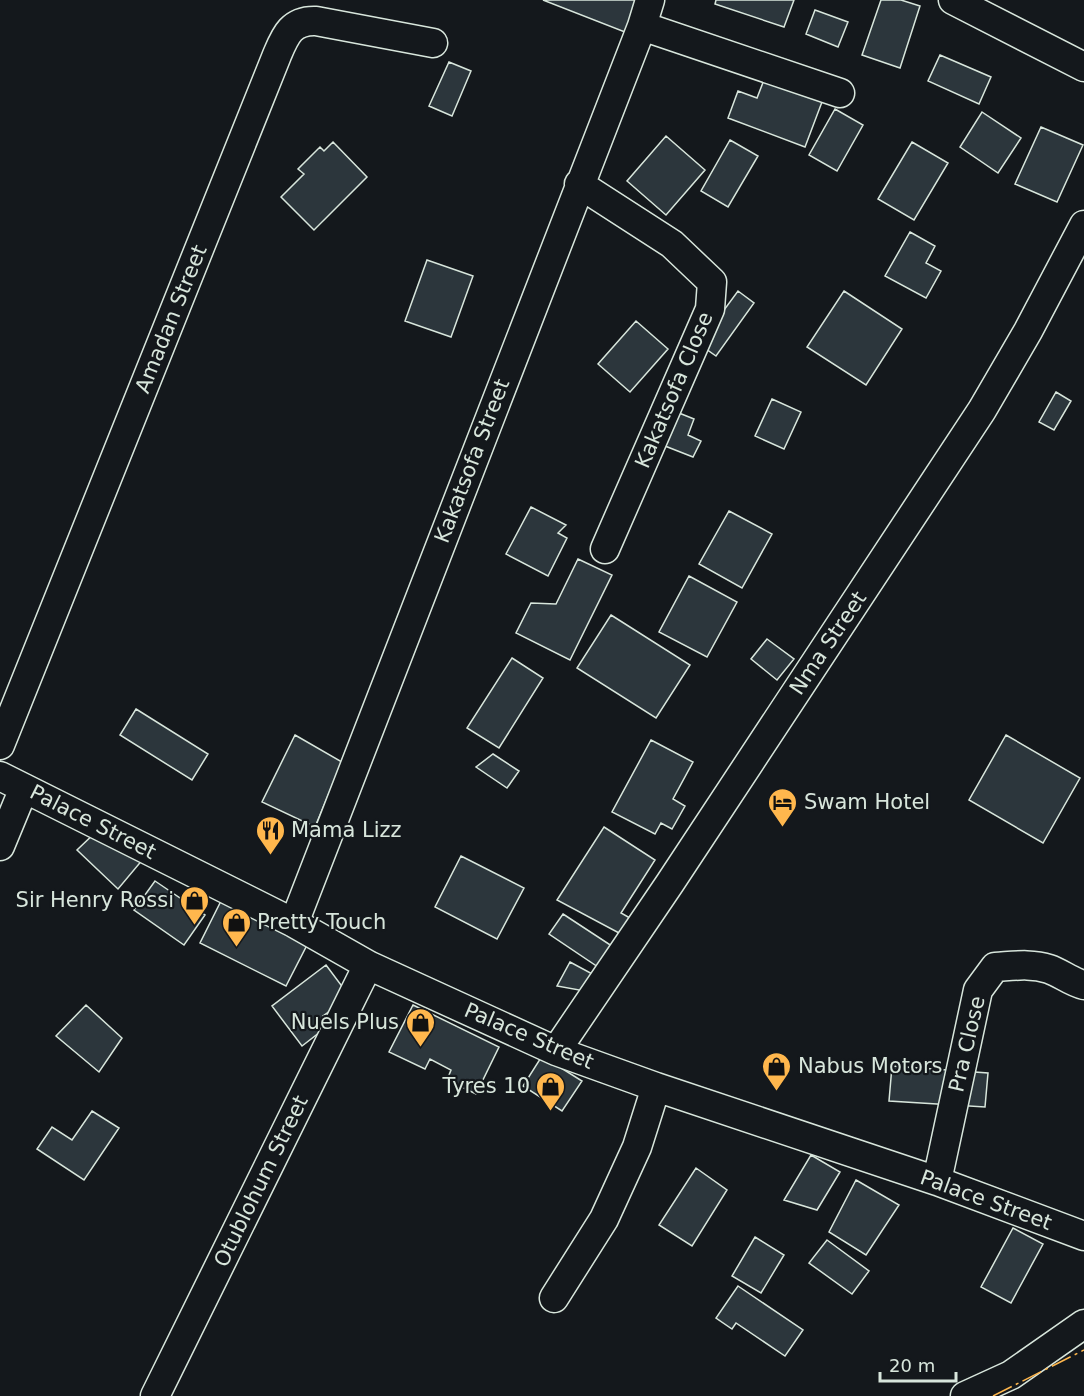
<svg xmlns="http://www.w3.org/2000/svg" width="1084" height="1396" font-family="'DejaVu Sans',sans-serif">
	<rect width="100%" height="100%" fill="#14181c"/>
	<path fill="#2c363c" stroke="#d8e6dc" stroke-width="1.5" d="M543 0H639L630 34Z
		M716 0H794L784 27 715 4Z
		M881 0H901L920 6 900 68 862 55Z
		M815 10 848 22 838 47 806 34Z
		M940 55 991 77 979 104 928 81Z
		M449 62 471 71 452 116 429 106Z
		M767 72 825 94 805 147 728 118 738 91 757 98Z
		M835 109 863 125 837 171 809 155Z
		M982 112 1021 138 998 173 960 147Z
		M1041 127 1083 145 1057 202 1015 184Z
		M666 136 705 170 666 215 627 181Z
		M730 140 758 156 728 207 701 191Z
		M333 142 367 177 314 230 281 197 304 174 298 169 320 147 324 151Z
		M912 142 948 163 914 220 878 199Z
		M910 232 935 246 926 263 941 271 926 298 885 276Z
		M427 260 473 276 451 337 405 321Z
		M738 291 754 303 716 356 699 344Z
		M844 291 902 329 866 385 807 347Z
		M636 321 668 349 630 392 598 364Z
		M1056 392 1071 401 1054 430 1039 422Z
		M772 399 801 412 784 449 755 436Z
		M679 413 694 419 688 435 701 441 693 457 665 446Z
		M531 507 566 525 558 533 567 538 548 576 506 554Z
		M729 511 772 534 742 588 699 564Z
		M578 559 612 575 570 660 516 633 531 603 556 604Z
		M689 576 737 602 707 657 659 632Z
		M611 615 690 665 656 718 577 668Z
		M767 639 794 659 777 680 751 659Z
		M512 658 543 678 499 748 467 728Z
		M136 709 208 754 192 780 120 735Z
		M295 735 342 762 315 827 262 802Z
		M1006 735 1080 778 1043 843 969 800Z
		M651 740 693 762 673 799 685 806 672 829 661 823 655 834 612 812Z
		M493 754 519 771 507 788 476 767Z
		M604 827 655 860 621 913 630 918 619 933 557 900Z
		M98 830 144 858 118 889 77 850Z
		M461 856 524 888 497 939 435 907Z
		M155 881 205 915 184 945 134 910Z
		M221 901 307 945 286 986 200 943Z
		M563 914 618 950 604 971 549 934Z
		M570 962 598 977 590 992 557 986Z
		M326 965 350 997 323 1016 329 1025 302 1046 272 1006Z
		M86 1005 122 1038 99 1072 56 1036Z
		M413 1005 499 1047 476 1094 447 1080 451 1070 430 1059 425 1069 389 1052Z
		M542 1056 582 1081 562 1111 523 1086Z
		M892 1066 988 1073 985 1107 889 1101Z
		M92 1111 119 1128 84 1180 37 1149 52 1127 72 1140Z
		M811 1155 840 1172 817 1210 784 1200Z
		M696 1168 727 1190 692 1246 659 1225Z
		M856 1180 899 1205 866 1255 829 1232Z
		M1013 1228 1043 1244 1011 1303 981 1287Z
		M755 1237 784 1255 761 1293 732 1276Z
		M827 1240 869 1271 852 1294 809 1263Z
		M738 1286 803 1330 785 1356 736 1323 732 1329 716 1318Z"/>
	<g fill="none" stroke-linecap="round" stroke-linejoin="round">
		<defs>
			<path id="minor" d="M953 0 1084 67
				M642 26 840 93
				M579 184 672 244 712 282 710 309 605 549
				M0 745 277 55C285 36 291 20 316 21L433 43
				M0 776 294 923 368 965 556 1051 656 1087 937 1181 1084 1236
				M0 846 24 788
				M294 923 642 26 650 0
				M556 1051 670 883 982 410 1028 331 1084 225
				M937 1181 978 990 995 967C1013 966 1031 963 1049 969 1061 973 1071 982 1084 985
				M554 1298 604 1219 637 1147 656 1087
				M155 1396 368 965
				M965 1396 1011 1375 1084 1324"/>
		</defs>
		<use href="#minor" stroke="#d8e6dc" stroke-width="31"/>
		<use href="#minor" stroke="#14181c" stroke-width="28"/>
		<path stroke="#ffb74d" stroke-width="1.5" stroke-dasharray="21 4.5 3 4.5" stroke-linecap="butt" d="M993 1396 1084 1350"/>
	</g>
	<defs>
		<symbol id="hotel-pin" viewBox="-11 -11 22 30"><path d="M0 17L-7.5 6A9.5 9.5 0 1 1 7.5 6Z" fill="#ffb74d" stroke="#14181c"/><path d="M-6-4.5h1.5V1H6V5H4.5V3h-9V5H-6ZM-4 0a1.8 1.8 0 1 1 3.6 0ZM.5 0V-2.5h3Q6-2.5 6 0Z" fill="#111"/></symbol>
		<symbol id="restaurant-pin" viewBox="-11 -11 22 30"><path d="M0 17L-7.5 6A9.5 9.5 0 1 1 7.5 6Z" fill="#ffb74d" stroke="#14181c"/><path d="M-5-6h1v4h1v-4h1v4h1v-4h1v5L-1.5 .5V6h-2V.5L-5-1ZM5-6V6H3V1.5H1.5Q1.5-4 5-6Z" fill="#111"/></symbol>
		<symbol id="shop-pin" viewBox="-11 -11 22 30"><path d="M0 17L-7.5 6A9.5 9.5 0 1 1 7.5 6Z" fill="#ffb74d" stroke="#14181c"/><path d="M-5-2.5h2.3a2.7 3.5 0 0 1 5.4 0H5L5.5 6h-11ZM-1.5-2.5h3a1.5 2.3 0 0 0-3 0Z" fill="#111"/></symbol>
	</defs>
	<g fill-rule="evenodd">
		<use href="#hotel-pin" x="766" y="786" width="33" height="45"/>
		<use href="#restaurant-pin" x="254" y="814" width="33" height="45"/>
		<use href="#shop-pin" x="178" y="884" width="33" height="45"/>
		<use href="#shop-pin" x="220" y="906" width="33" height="45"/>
		<use href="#shop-pin" x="404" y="1006" width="33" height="45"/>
		<use href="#shop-pin" x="760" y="1050" width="33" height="45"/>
		<use href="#shop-pin" x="534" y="1070" width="33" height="45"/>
	</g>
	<g text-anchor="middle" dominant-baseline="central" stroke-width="4.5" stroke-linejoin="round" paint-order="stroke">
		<g font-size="21" fill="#d8e6dc" stroke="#14181c">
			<text transform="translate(171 319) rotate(-68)">Amadan Street</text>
			<text transform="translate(674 390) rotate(-67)">Kakatsofa Close</text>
			<text transform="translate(472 461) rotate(-69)">Kakatsofa Street</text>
			<text transform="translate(828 643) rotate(-56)">Nma Street</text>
			<text transform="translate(93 822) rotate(27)">Palace Street</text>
			<text transform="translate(529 1036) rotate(23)">Palace Street</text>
			<text transform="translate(967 1044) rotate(-77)">Pra Close</text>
			<text transform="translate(261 1181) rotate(-64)">Otublohum Street</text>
			<text transform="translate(986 1200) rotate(20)">Palace Street</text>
		</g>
		<g font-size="21" fill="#d8e6dc" stroke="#14181c" text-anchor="start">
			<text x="804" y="802">Swam Hotel</text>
			<text x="291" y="830">Mama Lizz</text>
			<text x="174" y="900" text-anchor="end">Sir Henry Rossi</text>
			<text x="257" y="922">Pretty Touch</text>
			<text x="399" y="1022" text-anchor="end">Nuels Plus</text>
			<text x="798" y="1066">Nabus Motors</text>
			<text x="530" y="1086" text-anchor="end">Tyres 10</text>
		</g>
	</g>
	<path d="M880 1372v9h76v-9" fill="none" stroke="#d8e6dc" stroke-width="3"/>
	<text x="889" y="1372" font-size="18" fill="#d8e6dc" stroke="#14181c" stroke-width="4.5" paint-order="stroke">20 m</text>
</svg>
